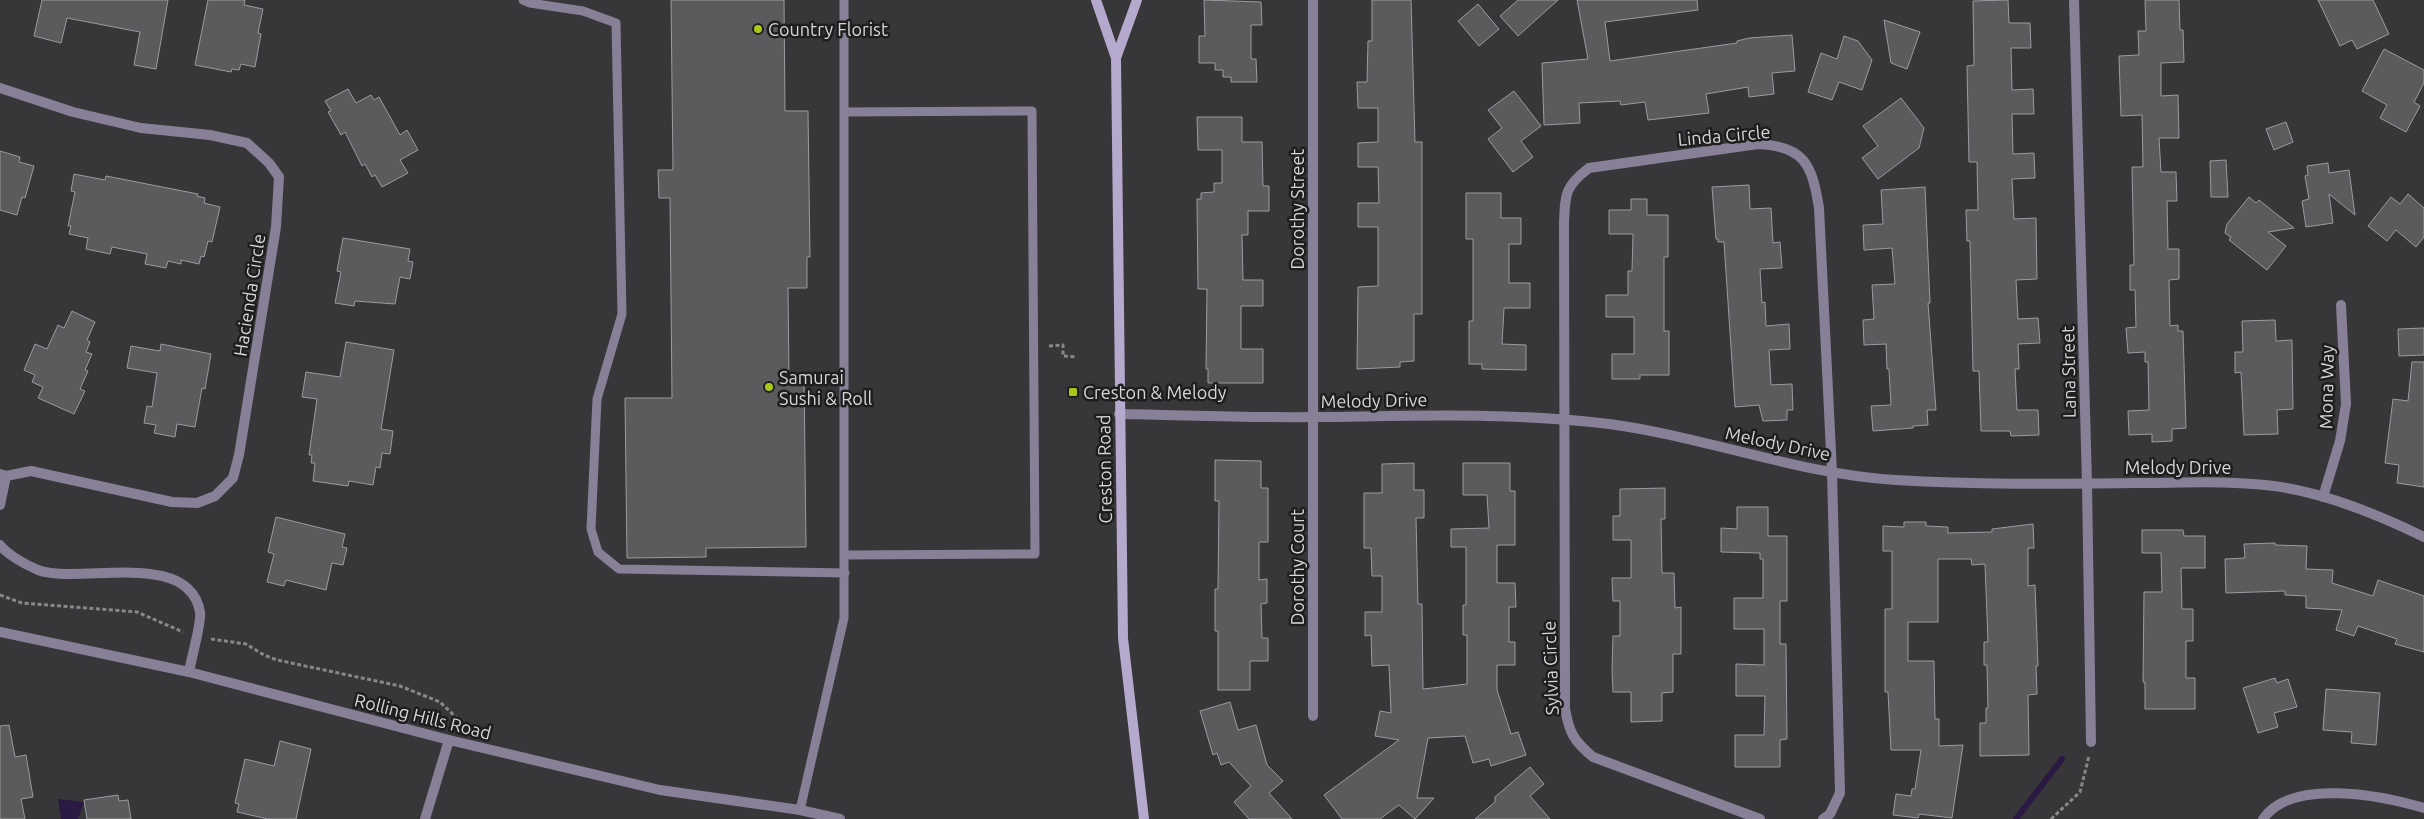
<svg xmlns="http://www.w3.org/2000/svg" width="2424" height="819" font-family="Ubuntu,sans-serif">
	<rect width="100%" height="100%" fill="#373639"/>
	<path fill="#2a1942" d="M58 799 84 802 78 819H61Z"/>
	<g fill="none" stroke-linecap="round" stroke-linejoin="round">
		<path stroke="#2a1942" stroke-width="6" d="M2016 819 2062 759"/>
	</g>
	<path fill="#5b5a5d" stroke="#9c9b9f" d="M42 0H168L156 69 134 65 140 32 67 18 61 43 34 36Z
		M208 0H245L244 5 263 9 258 33 261 34 255 67 241 64 239 70 232 69 231 72 195 65Z
		M671 0H784L785 111H808L810 257H807V288H788L789 376H804L806 547 706 548V557L627 558 625 398H672L670 198H659L658 170H673Z
		M1204 0 1261 2 1262 25H1251V59H1256L1257 82H1231V77H1223V70H1215V63H1199V36H1205Z
		M1372 0H1411L1415 142H1422V314H1414V361L1400 362V367L1357 369 1358 287 1378 286V227H1358V203H1379L1378 167H1358V143L1378 142V108H1358L1357 82H1367L1368 41H1372Z
		M1518 0H1558L1518 36 1500 16Z
		M1577 0H1697L1698 10 1605 22 1610 61 1737 43V41L1749 38 1792 35 1795 71 1772 73 1774 94 1749 97 1748 87 1706 94 1709 113 1648 120 1645 102 1621 105 1620 101 1579 103 1580 123 1544 125 1542 63 1588 59Z
		M2008 0 2009 23H2030L2031 48H2011L2012 90 2033 89 2034 114H2012L2013 154 2034 153 2035 178 2012 179 2014 219 2036 218 2037 279 2016 280 2018 319 2038 318 2040 343 2018 344 2019 369H2015L2017 410H2038L2039 435 2011 436 2010 431H1981L1979 371H1973L1970 241H1967L1966 210H1978L1977 162H1969L1967 66 1974 65 1973 1Z
		M2145 0H2179L2180 30H2183L2184 62 2161 63V96L2178 95 2179 138H2159L2161 172H2176L2177 201H2167L2168 249H2179V279L2169 280 2170 326 2178 325V331H2183L2186 428 2172 429V441L2152 442V434L2129 435 2128 411 2149 410 2148 362H2145V352L2128 353 2126 328 2136 327 2135 290H2130V265H2134L2132 167H2143L2142 115 2121 116 2119 56 2139 55 2138 31H2146Z
		M2318 0H2373L2389 34 2357 49 2352 40 2340 46Z
		M1478 4 1499 29 1479 46 1458 21Z
		M1884 20 1920 32 1907 69 1891 63Z
		M1844 36 1858 41 1872 60 1862 90 1839 82 1832 100 1808 92 1821 53 1837 59Z
		M2384 49 2424 70V83L2414 102 2420 106 2406 132 2380 118 2387 105 2362 91Z
		M348 89 356 103 371 95 374 100 379 97 400 135 407 130 418 150 400 160 408 173 382 187 375 175 372 177 365 164 362 166 345 132 341 135 328 112 331 111 325 101Z
		M1514 91 1541 126 1521 141 1533 157 1513 172 1488 139 1502 128 1488 110Z
		M1901 98 1924 128 1919 148 1878 179 1862 158 1878 146 1863 126Z
		M1197 117H1242V142H1262L1263 186H1269V211H1248V235H1242L1243 280H1263V306H1241V349H1263V383H1208V369H1206L1207 289H1198L1197 199H1201V193L1214 192V183H1222V150H1198Z
		M2286 122 2293 142 2274 150 2266 129Z
		M0 151 20 157 19 162 34 166 25 198 22 197 17 215 0 210Z
		M2226 160 2228 197H2211L2210 161Z
		M2328 163 2329 173 2349 170 2355 215 2329 194 2333 223 2306 227 2302 201 2309 199 2305 176 2308 175 2307 166Z
		M74 174 105 180 106 176 198 194 197 196 205 198 204 203 220 207 212 242 208 241 204 257 201 256 199 264 181 260V264L168 261 166 268 145 264 147 254 112 247 110 254 86 249 88 238 69 234 71 226H68L75 192 71 191Z
		M1749 185 1750 209 1771 208 1773 243 1780 242 1782 268 1760 269 1762 303 1765 302 1766 326 1789 324 1790 349 1769 350 1771 385 1792 384 1793 410H1787V420L1763 421 1759 405 1735 407 1724 242H1718V239H1716L1712 187Z
		M1925 187 1930 303H1928L1936 410H1927L1928 425 1913 426V428L1873 431 1871 406 1891 405 1889 369H1887L1886 344 1864 345 1863 320 1874 319 1872 285 1895 284 1892 248 1864 250 1863 225 1883 224 1881 190Z
		M1466 193H1501V218H1521V244H1509V283H1530V308H1504L1502 344 1526 345V370L1482 369V364H1469V321H1473V239H1466Z
		M2408 194 2424 208V237L2416 247 2396 230 2387 241 2368 226 2391 197 2400 204Z
		M2249 197 2256 203 2259 200 2294 228 2268 232 2286 246 2267 270 2229 240 2231 237 2225 233 2227 224Z
		M1631 199H1647V215H1668V257H1664V331H1669V375H1640V379H1612V354H1634V317H1606V295H1628V271H1632L1633 234H1609V210H1631Z
		M343 238 410 249 408 261 413 262 410 279 400 277 395 304 355 301 354 306 335 303 341 272 337 271Z
		M72 311 95 322 87 340 90 342 86 352 92 354 85 370 88 371 80 389 85 391 74 414 38 398 43 387 32 382 35 375 24 370 35 344 47 349 58 325 64 328Z
		M2275 320 2276 341 2292 340 2293 409 2277 410 2278 434 2244 435 2241 372 2235 373V352H2243L2242 321Z
		M2424 328V355L2399 356 2398 329Z
		M346 342 394 350 381 429 393 431 390 454 382 453 380 468 376 467 373 485 349 481 348 486 313 481 315 463H311L312 455H309L317 399 302 397 306 372 340 377Z
		M161 344 211 354 205 389 202 388 195 427 177 424 175 437 154 433 156 425 144 423 147 406 152 407 157 373 127 368 131 346 160 351Z
		M2412 362H2424V487L2397 483 2399 465 2385 463 2393 399 2408 401Z
		M1215 460 1261 461V488H1268V542H1259V580L1267 579V603L1261 604 1262 638H1268V661H1250V690H1218V631H1215V589H1218L1219 501H1215Z
		M1414 463V490H1424V518H1416L1418 604H1422L1423 689 1467 684V635H1463V605H1466V547H1451V529L1489 528 1487 495H1463V463H1510V491H1515V545H1497V583H1515L1516 607H1509V642H1515V665H1497V690L1511 734 1518 732 1526 755 1491 766 1489 759 1473 763 1465 736 1428 738 1417 798H1434L1415 819 1399 805 1380 819H1342L1324 795 1399 740 1375 736 1380 711 1391 713 1389 665 1372 666 1371 635 1365 636V612H1382V576H1372L1371 548H1364V493H1382V464Z
		M1665 488V519H1661L1662 573H1674L1675 608 1681 607V654H1673V692L1662 693V721L1631 722V692H1613L1612 670 1613 636H1620V601H1613L1612 578H1631V540H1613V516H1620V489Z
		M1737 507H1768V536H1787V601H1780V644H1786L1787 739 1780 740V767H1735V735H1764L1765 696H1736V664L1764 665V629H1734V598H1763V559H1760V553L1721 552V528L1737 529Z
		M276 517 345 534 342 547 347 548 343 565 332 563 326 590 286 580 284 586 267 582 274 554 268 552Z
		M1904 522H1926V526L1948 527V533L1992 532V529L2033 524 2034 548H2028V586L2035 585 2038 666H2036L2037 694 2028 695 2029 755 1980 756V723H1986V708H1988L1987 665H1984V642H1988L1985 564 1972 565 1971 559H1938V622H1908V661H1934L1935 719H1939V746L1963 745 1952 818 1919 814 1918 818 1893 815 1896 794 1911 796 1912 789H1915L1921 750H1891L1888 692H1885V609H1892V551H1883V526L1904 527Z
		M2142 530H2183L2184 536H2205V568H2181L2182 609H2193V641H2186V678H2195V709H2145V682H2143L2144 592H2162L2161 553H2142Z
		M2275 543V545L2307 546 2306 569 2333 570 2332 583 2373 596 2378 580 2424 596V652L2395 644 2397 639 2358 626 2354 636 2336 630 2342 610 2306 608V596L2285 595V591L2226 593 2225 559 2245 558 2244 544Z
		M2275 678 2277 683 2288 679 2297 707 2274 713 2278 727 2258 733 2243 688Z
		M2326 689 2380 693 2376 745 2351 743 2352 732 2323 730Z
		M1230 702 1238 730 1256 725 1267 765 1283 781 1269 793 1292 819H1249L1234 802 1251 786 1229 762 1221 765 1217 753 1213 755 1200 711Z
		M9 725 15 757 26 755 33 797 21 799 25 819H0V726Z
		M280 741 311 749 296 819H268L237 812 239 804 235 803 245 759 274 766Z
		M1530 767 1544 784 1530 796 1550 819H1475L1495 802V797Z
		M118 795 119 801 128 800 131 819H87L84 800Z"/>
	<g fill="none" stroke-linecap="round" stroke-linejoin="round">
		<path stroke="#88878a" stroke-width="3" stroke-dasharray="4 2.5" stroke-linecap="butt" d="M1049 346 1063 345V356L1077 357
			M0 595 22 603 137 612 183 632
			M211 639 246 644 264 655 277 660 400 686 440 702 460 721
			M2051 819 2080 792 2089 756"/>
		<path stroke="#878097" stroke-width="9" d="M523 0 530 3 583 11 616 23 622 314 597 399 591 529 598 552 619 569 845 573
			M844 112 1032 111 1035 554 845 555
			M800 810 844 618V0"/>
		<path stroke="#878097" stroke-width="10" d="M1313 0V716
			M2074 0 2087 484 2091 742
			M0 88 73 112 141 128 210 135 247 143 269 163 279 177 276 227 239 455 233 478 215 496 197 503 172 502 31 471 6 476 0 474
			M2323 497 2340 441 2346 404 2341 305
			M0 505 6 476
			M0 545C8 555 26 565 38 570 79 585 189 548 200 612 202 622 191 659 189 672
			M425 819 449 740
			M1760 819 1593 757C1574 741 1569 733 1565 708L1564 224C1565 194 1565 186 1589 168L1758 144C1804 146 1812 164 1819 208L1832 472 1840 793 1830 814 1823 819
			M2263 819C2292 777 2383 796 2424 808"/>
		<path stroke="#878097" stroke-width="10" d="M1119 414C1185 415 1251 418 1318 417 1415 416 1512 412 1609 424 1706 437 1798 474 1896 480 1975 485 2055 484 2135 483 2181 483 2228 480 2274 486 2326 493 2377 514 2424 537
			M0 632 189 672 449 740 660 790 800 810 840 819"/>
		<path stroke="#b5a9cd" stroke-width="10" d="M1096 0 1116 58 1123 638 1144 819
			M1116 58 1137 0"/>
	</g>
	<g fill="#a9c719" stroke="#1e1e1f" stroke-width="2">
		<circle cx="758" cy="29" r="5"/>
		<circle cx="769" cy="387" r="5"/>
		<rect x="1068" y="387" width="10" height="10" rx="2.5"/>
	</g>
	<g text-anchor="middle" dominant-baseline="central" stroke-width="5" stroke-linejoin="round" paint-order="stroke">
		<g font-size="18" fill="#d6d6d8" stroke="#1e1e1f" text-anchor="start">
			<text x="768" y="29">Country Florist</text>
			<text x="779" y="377">Samurai<tspan x="779" dy="21">Sushi &amp; Roll</tspan></text>
			<text x="1083" y="392">Creston &amp; Melody</text>
		</g>
		<g font-size="18" fill="#d6d6d8" stroke="#1e1e1f">
			<text transform="translate(1724 135) rotate(-5)">Linda Circle</text>
			<text transform="translate(1297 209) rotate(-90)">Dorothy Street</text>
			<text transform="translate(249 295) rotate(-81)">Hacienda Circle</text>
			<text transform="translate(2068 372) rotate(-91)">Lana Street</text>
			<text transform="translate(2326 387) rotate(-89)">Mona Way</text>
			<text transform="translate(1374 400) rotate(-1)">Melody Drive</text>
			<text transform="translate(1778 443) rotate(12)">Melody Drive</text>
			<text x="2178" y="467">Melody Drive</text>
			<text transform="translate(1104 469) rotate(-91)">Creston Road</text>
			<text transform="translate(1297 567) rotate(-90)">Dorothy Court</text>
			<text transform="translate(1550 668) rotate(-92)">Sylvia Circle</text>
			<text transform="translate(423 716) rotate(14)">Rolling Hills Road</text>
		</g>
	</g>
</svg>
